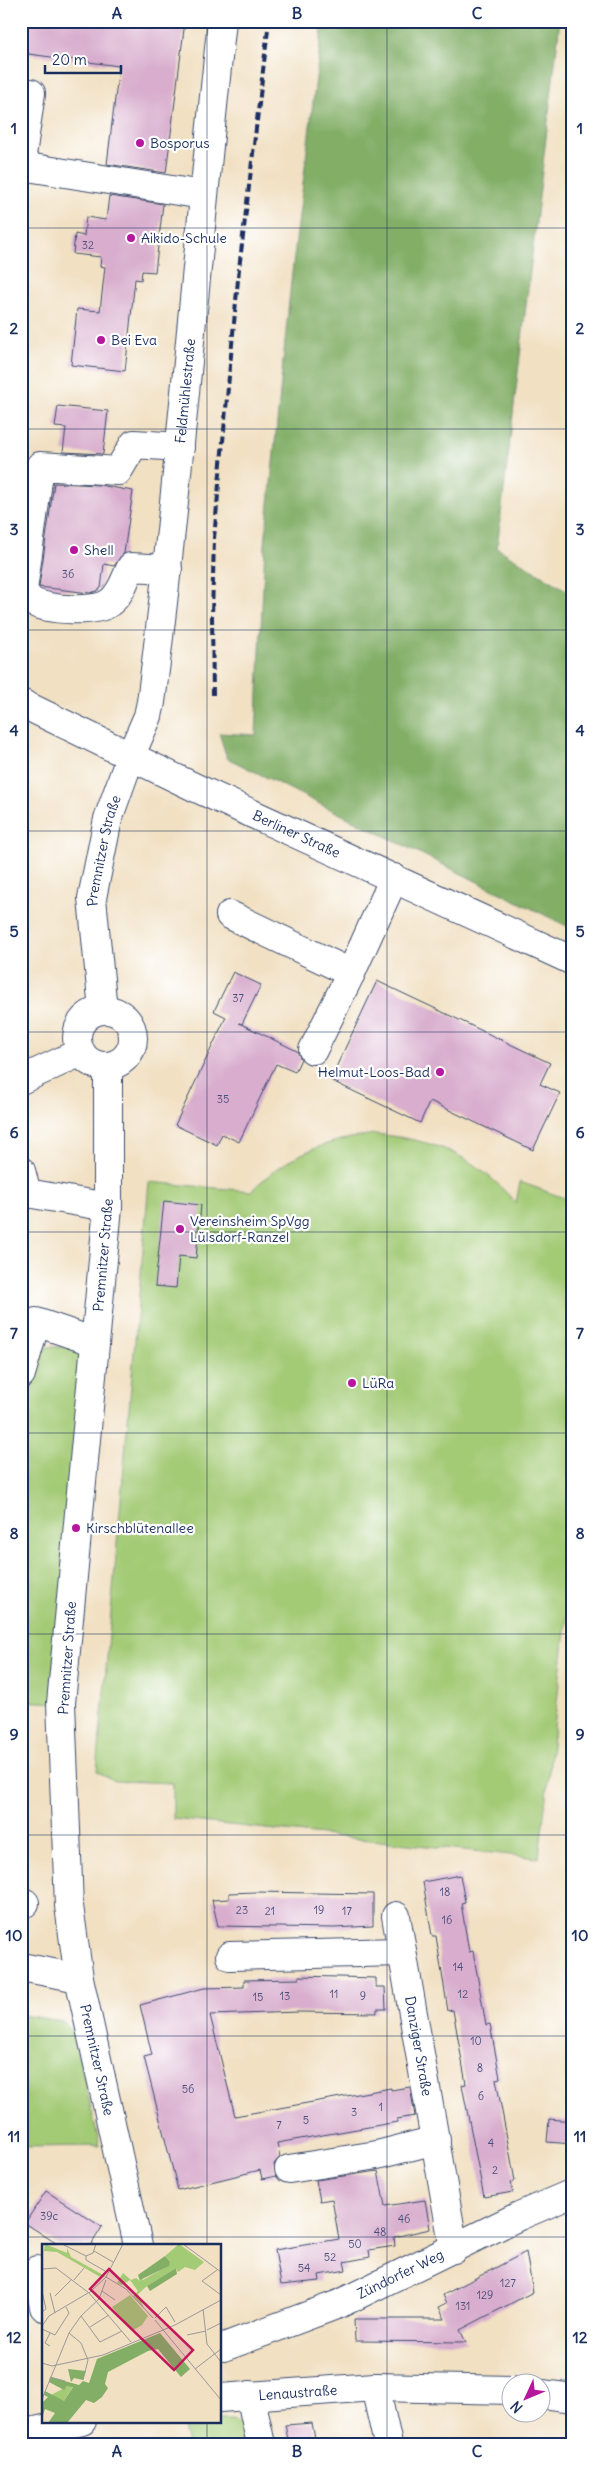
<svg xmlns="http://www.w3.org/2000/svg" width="594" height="2465" font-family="Delius,sans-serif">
	<rect width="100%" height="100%" fill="#fff"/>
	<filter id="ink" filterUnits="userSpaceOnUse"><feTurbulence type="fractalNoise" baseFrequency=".02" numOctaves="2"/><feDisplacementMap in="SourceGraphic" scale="10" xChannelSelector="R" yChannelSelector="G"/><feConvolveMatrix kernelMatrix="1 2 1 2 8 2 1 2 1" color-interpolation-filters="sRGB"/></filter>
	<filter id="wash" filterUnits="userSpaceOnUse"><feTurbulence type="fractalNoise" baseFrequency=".0096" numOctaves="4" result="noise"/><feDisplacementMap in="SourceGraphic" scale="20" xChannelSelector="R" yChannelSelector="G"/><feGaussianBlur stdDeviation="1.12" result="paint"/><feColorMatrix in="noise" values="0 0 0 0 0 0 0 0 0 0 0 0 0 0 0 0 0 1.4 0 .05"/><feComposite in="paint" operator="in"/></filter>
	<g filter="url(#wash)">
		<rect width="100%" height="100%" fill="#f1e0c2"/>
		<path fill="#a3ca74" stroke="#5f7c69" d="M375 1134C439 1141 472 1154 516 1203L520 1182 573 1201V1562L539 1858 173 1819V1783L114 1781 97 1771 149 1182 251 1191C289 1154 323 1141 375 1134Z
			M43 1347H84L56 1703 21 1701V1427Z
			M21 2015 62 2021 73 2032 100 2146 21 2147Z
			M220 2419H232L248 2427 252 2444H187L182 2424 198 2421H220Z"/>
		<path fill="#82ae66" stroke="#4e6e62" d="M323 21H560L497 548 573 594V929L227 758 219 733 256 735 265 544 291 281Z"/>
		<g id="blocks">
			<path fill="#d8adcd" d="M21 21H185L166 173 107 164 119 66 21 53Z
				M109 196 163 204 155 272 142 271 141 280 135 279 125 371 71 365 77 309 100 311 105 267 100 266 101 257 73 254 75 234 84 236 86 217 106 220Z
				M58 406 108 411 103 454 63 452 66 428 55 427Z
				M54 483 99 485 133 491 124 553 114 566 104 564 101 588 97 591 90 593 39 587Z
				M233 972 261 985 242 1024 239 1023 297 1051 301 1059 295 1072 276 1064 239 1142 222 1134 217 1145 175 1125 226 1017 214 1011Z
				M377 981 550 1063 540 1084 560 1093 533 1150 430 1101 420 1123 330 1080Z
				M164 1201 201 1205 196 1258 179 1256 176 1288 155 1286Z
				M460 1875 465 1902 461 1903 469 1952 473 1951 486 2025 490 2024 500 2078 496 2079 515 2181 511 2182 513 2192 484 2197 462 2085 466 2084 453 2010 448 2011 436 1936H432L423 1882Z
				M256 1892 373 1894V1926L334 1928 218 1926 212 1900 229 1899V1893Z
				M299 1976 376 1978V1987H385L386 2009H377V2013L299 2012 210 2015 235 2116 391 2088V2090L410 2087 415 2116 397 2119V2122L277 2143 280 2157 274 2164 276 2176 262 2179 260 2170 178 2190 144 2057 152 2055 140 2005 204 1988 244 1987V1980L299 1979Z
				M549 2119 573 2121V2144L547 2142Z
				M378 2171 385 2206 425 2200 430 2229 394 2237 395 2246 369 2250 370 2257 344 2262 346 2270 319 2275 320 2281 281 2285 275 2250 339 2239 332 2199 320 2201 316 2180Z
				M46 2191 102 2227 91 2245H59L25 2223Z
				M526 2252 533 2292 460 2330 466 2342 355 2341 354 2319H445L439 2307 447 2303 443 2295Z
				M312 2423 316 2444H289L285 2425Z"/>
		</g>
	</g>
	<g filter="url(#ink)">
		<use href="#blocks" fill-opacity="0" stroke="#3b4a6d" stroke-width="1"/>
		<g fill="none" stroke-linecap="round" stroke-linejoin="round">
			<defs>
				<g id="minor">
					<path d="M21 162 31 93"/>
					<path d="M21 166 203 195"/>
					<path d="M168 569 131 567C125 579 121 595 109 603 95 613 47 610 33 602 28 599 26 595 23 590L40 466 118 471 134 444 180 447"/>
					<path id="s1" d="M21 703 194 787 573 961"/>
					<path d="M230 915 351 973"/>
					<path id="s2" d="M103 1010 92 898 108 819 131 755 148 716 151 702C180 476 197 248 222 21"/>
					<circle cx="105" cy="1038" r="28"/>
					<path d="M313 1050 351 973 394 878"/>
					<path id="s3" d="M108 1066V1207L61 1703 69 1906 79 1978 138 2245"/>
					<path d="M21 1080 81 1052"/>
					<path d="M21 1171 27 1193"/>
					<path d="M21 1197 27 1193 108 1207"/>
					<path d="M21 1374 36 1322 95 1342"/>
					<path d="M21 1903H25"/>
					<path id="s4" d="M396 1916 454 2249"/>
					<path d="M230 1956 402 1952"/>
					<path d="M21 1967 79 1978"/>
					<path d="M289 2169 377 2155 436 2140"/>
					<path d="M37 2270 44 2307"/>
					<path id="s5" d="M224 2347 339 2304 519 2216 573 2193"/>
					<path d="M375 2387 388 2444"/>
					<path d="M542 2394 573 2398"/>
					<path d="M250 2395 261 2444"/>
					<path id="s6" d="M220 2398 375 2387 512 2390"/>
					<path d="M21 2434 82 2421"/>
				</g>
			</defs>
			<use href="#minor" stroke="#3b4a6d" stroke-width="30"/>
			<use href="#minor" stroke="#fff" stroke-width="28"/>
			<path stroke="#1b2f5e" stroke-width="4" stroke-dasharray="8 4" stroke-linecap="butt" d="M213 695 212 617 214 538 239 269 269 21"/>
		</g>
	</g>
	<path fill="none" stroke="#1b2f5e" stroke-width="1" stroke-opacity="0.55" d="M207 21V2245M387 21V2444M21 228H573M21 429H573M21 630H573M21 831H573M21 1032H573M21 1232H573M21 1433H573M21 1634H573M21 1835H573M21 2036H573M21 2237H573M207 2421V2444"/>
	<g fill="#b5179e" stroke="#fff" stroke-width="2">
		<circle cx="140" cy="143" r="5"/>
		<circle cx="131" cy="238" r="5"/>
		<circle cx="101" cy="340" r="5"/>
		<circle cx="74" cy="550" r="5"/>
		<circle cx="440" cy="1072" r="5"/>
		<circle cx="180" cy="1229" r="5"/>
		<circle cx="352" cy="1383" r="5"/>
		<circle cx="76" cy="1528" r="5"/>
	</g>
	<g text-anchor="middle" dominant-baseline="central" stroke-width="4.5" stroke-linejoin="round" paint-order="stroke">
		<g font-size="11" fill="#4a4e7a">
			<text x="88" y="245">32</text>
			<text x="68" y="574">36</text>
			<text x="238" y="998">37</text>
			<text x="223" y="1099">35</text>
			<text x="445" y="1892">18</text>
			<text x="242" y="1910">23</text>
			<text x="319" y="1910">19</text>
			<text x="270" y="1911">21</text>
			<text x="347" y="1911">17</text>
			<text x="447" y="1920">16</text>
			<text x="458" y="1967">14</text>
			<text x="334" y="1994">11</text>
			<text x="463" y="1994">12</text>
			<text x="285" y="1996">13</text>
			<text x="363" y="1996">9</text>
			<text x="258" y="1997">15</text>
			<text x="476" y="2041">10</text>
			<text x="480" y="2068">8</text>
			<text x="188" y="2089">56</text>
			<text x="481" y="2096">6</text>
			<text x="381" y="2107">1</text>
			<text x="354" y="2112">3</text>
			<text x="306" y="2120">5</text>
			<text x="279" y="2125">7</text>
			<text x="491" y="2143">4</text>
			<text x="495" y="2170">2</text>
			<text x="49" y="2216">39c</text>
			<text x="404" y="2219">46</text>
			<text x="380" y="2232">48</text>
			<text x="355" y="2244">50</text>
			<text x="330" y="2257">52</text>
			<text x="304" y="2268">54</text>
			<text x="508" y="2283">127</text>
			<text x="485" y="2295">129</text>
			<text x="463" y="2306">131</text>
		</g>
		<g font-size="14" fill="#1b2f5e" stroke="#fff" text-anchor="start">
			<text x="150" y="143">Bosporus</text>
			<text x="141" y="238">Aikido-Schule</text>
			<text x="111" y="340">Bei Eva</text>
			<text x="84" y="550">Shell</text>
			<text x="430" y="1072" text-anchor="end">Helmut-Loos-Bad</text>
			<text x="190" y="1221">Vereinsheim SpVgg<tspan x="190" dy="16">Lülsdorf-Ranzel</tspan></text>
			<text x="362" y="1383">LüRa</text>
			<text x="86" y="1528">Kirschblütenallee</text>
		</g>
		<g font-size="14" fill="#1b2f5e" stroke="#fff">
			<text stroke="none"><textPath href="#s2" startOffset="631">Feldmühlestraße</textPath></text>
			<text stroke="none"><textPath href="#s1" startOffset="305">Berliner Straße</textPath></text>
			<text stroke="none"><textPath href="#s2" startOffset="161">Premnitzer Straße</textPath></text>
			<text transform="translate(103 1255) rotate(-85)">Premnitzer Straße</text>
			<text transform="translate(67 1658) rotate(-86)">Premnitzer Straße</text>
			<text stroke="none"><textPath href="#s4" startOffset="132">Danziger Straße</textPath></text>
			<text stroke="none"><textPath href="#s3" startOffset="999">Premnitzer Straße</textPath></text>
			<text stroke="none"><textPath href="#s5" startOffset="191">Zündorfer Weg</textPath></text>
			<text stroke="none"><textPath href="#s6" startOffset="78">Lenaustraße</textPath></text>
		</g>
	</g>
	<g transform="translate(42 2244)">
		<rect width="179" height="179" fill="#f1e0c2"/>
		<path d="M3 0 25 9V4L29 13 63 32 60 34 15 8 2 7ZM137 0 162 18 153 26 143 23 136 28 134 24 105 42 96 50 102 64 91 52 96 47 88 36 80 41 75 39 81 29 89 36 94 34 98 37 96 31 101 36 126 22 128 18 123 12ZM88 51 106 72 100 81 90 87 70 63ZM28 141 31 142 22 157 7 152Z" fill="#a3ca74"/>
		<path d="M123 12 128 18 127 22 98 36 96 31ZM134 24 135 30 108 47 105 42ZM118 89 148 125 139 133 116 105 106 107 66 128 63 140 66 144 60 153 52 159 44 156 25 179H6L13 169 3 165 0 174V159L6 153 2 151 3 147 22 157 31 143 25 142 22 146 7 138 8 133 37 141 41 137 47 139 55 115ZM26 125 44 127 41 136 32 134 29 138Z" fill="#82ae66"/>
		<path fill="none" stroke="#9b999a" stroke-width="1" d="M20 0 44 12 51 9 54 0M141 0 179 28M52 7 71 18M44 12V16L63 27M0 25 14 24 47 49 64 33 81 0M175 26 160 37 179 51M64 33 84 45 111 74M32 36 42 24M0 47 4 65 0 68M60 47 73 56M8 49 13 69M47 49 89 98M13 52 30 35M161 65 165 100 179 118M39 72 58 98 80 87M113 74 124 63 133 78M113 76 179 156M0 82 7 72 46 49M48 83 67 71M0 85 13 91 27 69 24 63M165 86 179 79M8 89 3 99 8 102M27 89 39 99 46 116 41 136M145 91 164 87M0 119 10 122 61 111 133 81 179 56M153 125 179 105M8 133 23 137M0 155 27 89 39 72 57 55 64 36"/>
		<path fill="#c2185b" fill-opacity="0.15" stroke="#c2185b" stroke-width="2.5" d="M67 25 151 106 132 126 48 45Z"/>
		<rect width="179" height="179" fill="none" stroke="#1b2f5e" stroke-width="2.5"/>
	</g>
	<rect width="594" height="2465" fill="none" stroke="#fff" stroke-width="55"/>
	<g transform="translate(526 2398) rotate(226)"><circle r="24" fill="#ffffff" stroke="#a4acbf"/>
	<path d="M0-4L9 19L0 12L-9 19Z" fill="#b5179e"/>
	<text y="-8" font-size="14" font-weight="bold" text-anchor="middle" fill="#1b2f5e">N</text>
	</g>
	<path d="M45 65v8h76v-8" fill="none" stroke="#1b2f5e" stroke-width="2.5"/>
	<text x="52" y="65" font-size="15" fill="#1b2f5e" stroke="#ffffff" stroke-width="4" paint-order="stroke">20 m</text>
	<rect x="28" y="28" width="538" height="2410" fill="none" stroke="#1b2f5e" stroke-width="2"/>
	<g font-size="16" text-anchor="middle" font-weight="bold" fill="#1b2f5e">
		<text x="117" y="19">A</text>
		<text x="297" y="19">B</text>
		<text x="477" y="19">C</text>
		<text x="14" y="134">1</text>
		<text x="580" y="134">1</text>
		<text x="14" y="334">2</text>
		<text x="580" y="334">2</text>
		<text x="14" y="535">3</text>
		<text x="580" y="535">3</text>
		<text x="14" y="736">4</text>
		<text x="580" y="736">4</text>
		<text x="14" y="937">5</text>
		<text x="580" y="937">5</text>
		<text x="14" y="1138">6</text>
		<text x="580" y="1138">6</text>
		<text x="14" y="1339">7</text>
		<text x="580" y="1339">7</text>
		<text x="14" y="1539">8</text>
		<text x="580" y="1539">8</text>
		<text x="14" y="1740">9</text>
		<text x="580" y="1740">9</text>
		<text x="14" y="1941">10</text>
		<text x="580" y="1941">10</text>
		<text x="14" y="2142">11</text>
		<text x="580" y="2142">11</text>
		<text x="14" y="2343">12</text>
		<text x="580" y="2343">12</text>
		<text x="117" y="2457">A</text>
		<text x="297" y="2457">B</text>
		<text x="477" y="2457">C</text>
	</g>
</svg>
